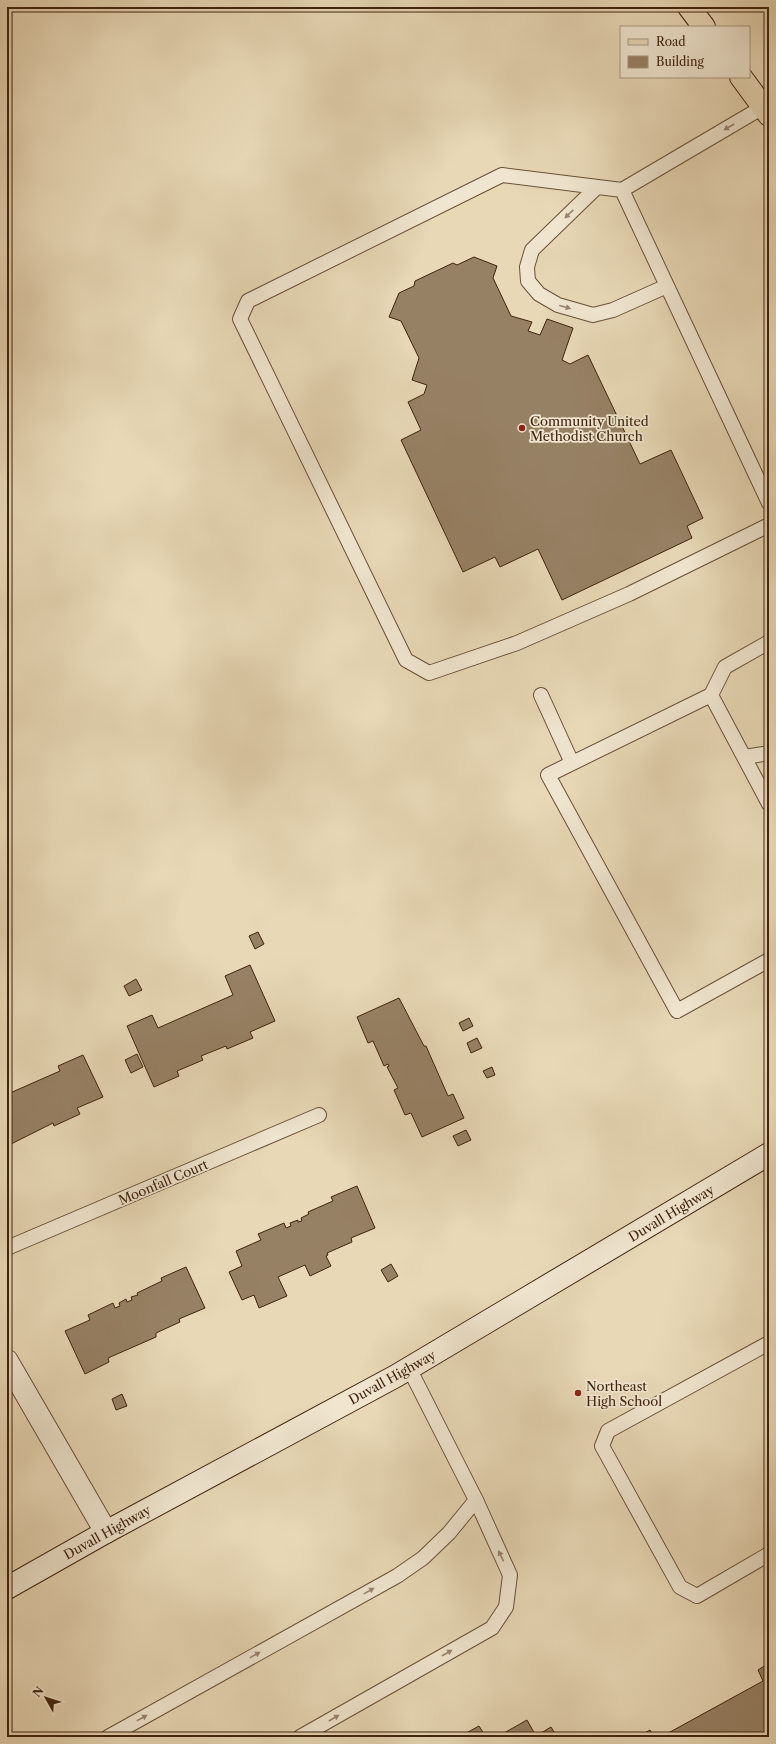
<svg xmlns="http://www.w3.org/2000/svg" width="776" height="1744" font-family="'Libre Caslon Text',serif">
	<rect width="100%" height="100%" fill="#e8d8b6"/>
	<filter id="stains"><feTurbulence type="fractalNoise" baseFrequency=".005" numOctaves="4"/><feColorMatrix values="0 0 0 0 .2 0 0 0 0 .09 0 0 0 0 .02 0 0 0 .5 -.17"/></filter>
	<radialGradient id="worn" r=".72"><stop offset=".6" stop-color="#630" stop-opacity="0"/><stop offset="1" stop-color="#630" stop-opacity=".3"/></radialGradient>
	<path fill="#978165" stroke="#40230e" d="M474 257 497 266 493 278 511 316 532 322 528 331 540 335 547 319 573 328 562 360 570 364 588 355 640 464 671 450 703 518 687 526 692 538 562 600 538 549 500 567 495 557 463 572 401 440 421 430 408 402 424 394 427 385 412 380 419 358 401 321 389 317 399 293 414 286 415 281 453 263 457 265Z
		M258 932 264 944 255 949 249 936Z
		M250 965 275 1021 250 1032 253 1038 227 1049 226 1046 201 1056 203 1060 177 1071 179 1076 154 1087 127 1026 152 1015 158 1028 233 995 225 976Z
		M136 979 142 990 129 996 124 986Z
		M399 998 424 1046H426L448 1096 453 1094 464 1118 422 1137 411 1113 405 1115 398 1099 394 1090 398 1088 387 1067 389 1066 388 1064 384 1066 373 1041 368 1043 357 1017Z
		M469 1018 473 1026 463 1031 459 1023Z
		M477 1038 482 1048 471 1053 467 1043Z
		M137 1054 143 1067 131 1073 125 1060Z
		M83 1055 103 1097 77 1108 80 1114 54 1126 53 1123 7 1146V1098L11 1095 10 1093 60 1071 58 1066Z
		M492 1067 495 1075 487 1078 483 1071Z
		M466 1130 471 1140 458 1146 453 1136Z
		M357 1186 375 1228 351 1238 352 1242 327 1253 328 1255 326 1256 331 1266 310 1276 305 1265 278 1277 287 1296 259 1308 254 1295 242 1300 229 1272 242 1266 236 1251 261 1240 258 1234 284 1223 286 1228 291 1226 290 1223 298 1220V1222L302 1221 301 1218 309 1214 308 1212 333 1201 331 1197Z
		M391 1264 398 1276 388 1282 381 1270Z
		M186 1267 205 1308 179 1319 180 1322 156 1333V1337L108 1358 109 1362 85 1374 65 1331 90 1320 88 1315 113 1303 115 1308 120 1306 119 1303 126 1299 127 1302 132 1300 131 1297 138 1295 137 1293 162 1281 161 1278Z
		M122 1394 127 1406 116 1410 112 1399Z
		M769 1663V1737H661L763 1681 758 1670Z
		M527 1720 536 1736 551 1727 557 1737H497Z
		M479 1726 486 1737H459Z
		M650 1730 654 1737H638Z"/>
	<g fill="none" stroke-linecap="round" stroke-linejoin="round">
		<defs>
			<path id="lane" d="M763 107 622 190 502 175 248 301 240 319 406 660 429 673 517 643 629 594 769 525
				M597 187 532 250 527 267 528 281 539 294 558 305 593 315 613 310 667 286
				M622 190 769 503
				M769 642 725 667 711 695 769 804
				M541 695 572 763
				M711 695 548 775 677 1011 769 960
				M744 757 769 753
				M7 1248 319 1115
				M769 1343 608 1431 602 1446 680 1587 697 1596 769 1554
				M108 1737 397 1576 423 1558 449 1533 476 1500
				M300 1737 492 1628 506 1607 510 1575 476 1500 409 1368"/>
			<path id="street" d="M7 1361 106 1532"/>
			<path id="secondary" d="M7 1588 106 1532 396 1376 769 1154"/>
			<path id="primary" d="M689 7 704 27
				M741 77 769 115"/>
		</defs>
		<use href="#lane" stroke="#6a5038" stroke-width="16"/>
		<use href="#street" stroke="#6a5038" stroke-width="24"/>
		<use href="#secondary" stroke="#40230e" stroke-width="24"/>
		<use href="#primary" stroke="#40230e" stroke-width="24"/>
		<use href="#lane" stroke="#f0e6d0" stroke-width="14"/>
		<use href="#street" stroke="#f0e6d0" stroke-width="22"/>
		<use href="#secondary" stroke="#f0e6d0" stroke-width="22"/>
		<use href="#primary" stroke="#e8d8b6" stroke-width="22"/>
	</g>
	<defs><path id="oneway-solid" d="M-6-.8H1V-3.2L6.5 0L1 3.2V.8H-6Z"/></defs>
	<g fill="#98846f">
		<use href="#oneway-solid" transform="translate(729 127) rotate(150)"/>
		<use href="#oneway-solid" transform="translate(569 214) rotate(136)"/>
		<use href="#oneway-solid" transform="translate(565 307) rotate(15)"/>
		<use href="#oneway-solid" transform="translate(501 1556) rotate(-115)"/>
		<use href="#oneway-solid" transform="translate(369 1591) rotate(-29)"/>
		<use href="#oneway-solid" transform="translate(447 1653) rotate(-30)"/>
		<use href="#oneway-solid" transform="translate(255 1655) rotate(-29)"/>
		<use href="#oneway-solid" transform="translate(142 1718) rotate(-29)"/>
		<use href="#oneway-solid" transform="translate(334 1718) rotate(-30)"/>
	</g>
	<g fill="#8f2418" stroke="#f0e6d0" stroke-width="1.5">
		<circle cx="522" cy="428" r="4"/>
		<circle cx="578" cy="1393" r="4"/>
	</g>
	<g text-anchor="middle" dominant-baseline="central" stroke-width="3.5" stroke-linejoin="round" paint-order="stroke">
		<g font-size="13" fill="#40230e" stroke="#f0e6d0" text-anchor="start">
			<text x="530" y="421">Community United<tspan x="530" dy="15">Methodist Church</tspan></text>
			<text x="586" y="1386">Northeast<tspan x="586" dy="15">High School</tspan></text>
		</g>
		<g font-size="13" fill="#40230e" stroke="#f0e6d0">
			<text transform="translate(163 1182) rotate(-23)">Moonfall Court</text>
			<text transform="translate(671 1213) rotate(-31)">Duvall Highway</text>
			<text transform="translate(392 1377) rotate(-29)">Duvall Highway</text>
			<text transform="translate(107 1532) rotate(-29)">Duvall Highway</text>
		</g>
	</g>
	<rect width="776" height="1744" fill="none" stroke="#e8d8b6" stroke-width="24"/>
	<rect x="8" y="8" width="760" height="1728" fill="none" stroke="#40230e" stroke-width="2"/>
	<rect x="12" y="12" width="752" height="1720" fill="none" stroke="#40230e"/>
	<rect x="620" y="26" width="130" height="52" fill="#f0e6d0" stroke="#aa9882"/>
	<rect x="628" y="39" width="20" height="6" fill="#e8d8b6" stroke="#aa9882"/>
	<text x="656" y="46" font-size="12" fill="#40230e">Road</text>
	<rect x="628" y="56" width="20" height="12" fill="#978165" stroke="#aa9882"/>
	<text x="656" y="66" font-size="12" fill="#40230e">Building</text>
	<g transform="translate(46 1698) rotate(309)" stroke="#f0e6d0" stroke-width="3" paint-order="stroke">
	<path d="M0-3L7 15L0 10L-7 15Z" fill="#40230e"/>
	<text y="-6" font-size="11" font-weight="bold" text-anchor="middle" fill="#40230e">N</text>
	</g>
	<rect width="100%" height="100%" filter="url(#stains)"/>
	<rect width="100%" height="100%" fill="url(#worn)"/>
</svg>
